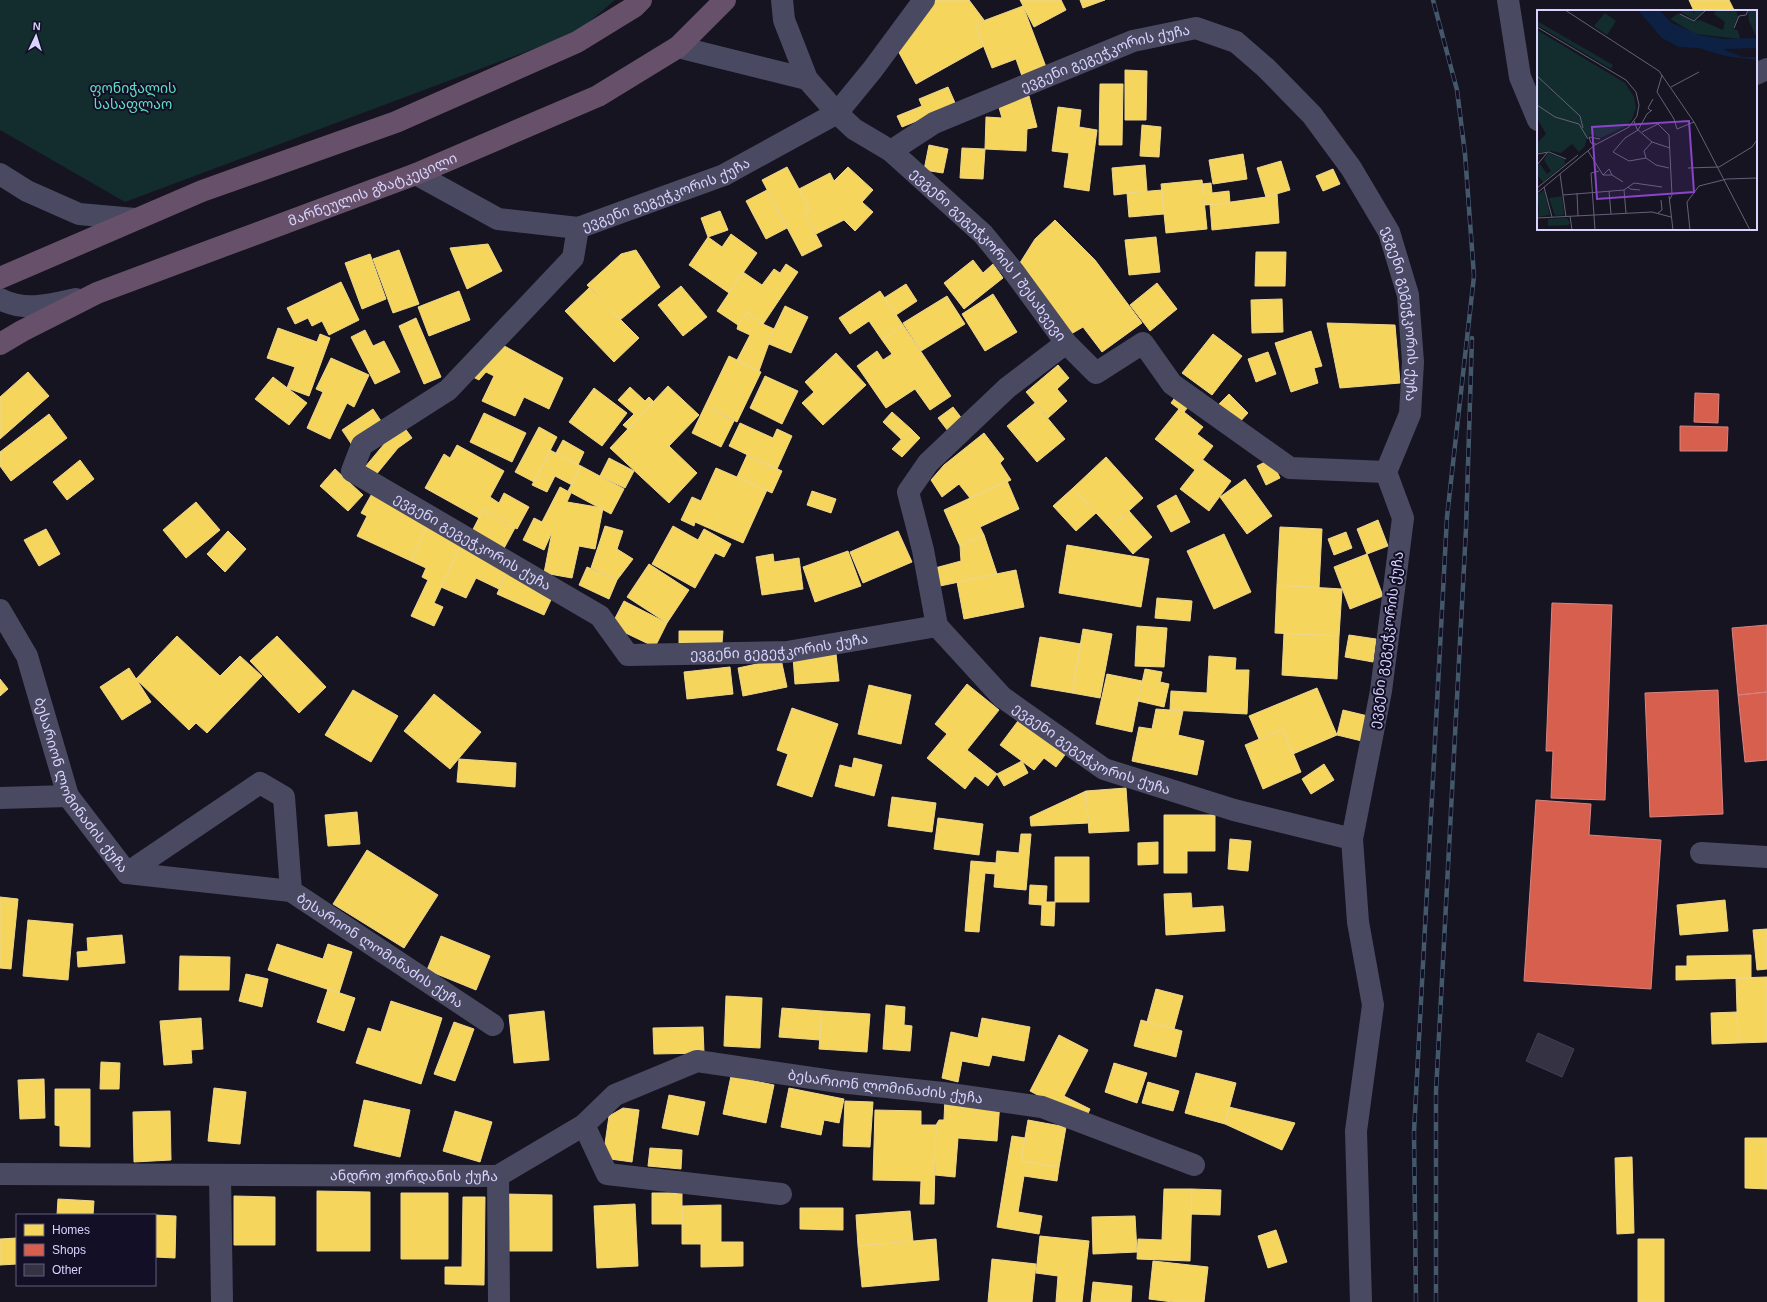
<svg xmlns="http://www.w3.org/2000/svg" width="1767" height="1302" font-family="Arial,'Noto Sans Georgian',sans-serif">
	<rect width="100%" height="100%" fill="#161421"/>
	<path fill="#132c2d" d="M0 0H615L576 33 125 202 0 130Z"/>
	<path fill="#f6d55c" stroke="#edd58d" d="M936 0H969L984 20 975 24 984 46 916 84 896 47Z
		M1020 0H1061L1066 10 1034 27Z
		M1080 0H1105L1083 8Z
		M1689 0H1729L1734 10 1694 11Z
		M1023 6 1046 67 1022 76 1016 59 992 68 975 24Z
		M1125 70 1147 71 1146 120H1125Z
		M1100 84H1123L1122 145H1099Z
		M948 87 956 105 902 127 897 116 922 106 919 99Z
		M1029 96 1037 127 1027 129 1026 151 985 149 986 117 1002 118 998 104Z
		M1058 107 1081 110 1079 127 1097 130 1089 191 1064 187 1069 153 1052 151Z
		M1142 125 1161 127 1159 157 1140 156Z
		M929 145 948 149 943 173 924 170Z
		M962 148 985 149 983 179 960 178Z
		M1243 154 1247 179 1213 184 1209 160Z
		M1281 161 1290 190 1266 197 1257 168Z
		M1145 165 1147 191 1114 195 1112 168Z
		M787 167 810 209 804 212 822 246 802 256 762 180Z
		M848 167 873 190 862 202 873 212 855 231 844 220 816 234 804 212 810 209 799 189 830 173 834 181Z
		M1333 169 1340 184 1323 191 1316 176Z
		M1202 180 1207 229 1166 233 1161 184Z
		M1211 183 1212 193 1229 191 1230 203 1205 205 1202 184Z
		M767 190 787 228 766 239 746 201Z
		M1162 190 1164 214 1129 217 1127 193Z
		M1277 193 1279 223 1212 230 1210 205 1266 197Z
		M720 211 728 230 708 237 701 218Z
		M1055 220 1095 260 1142 323 1102 352 1083 327 1071 334 1018 266 1035 239Z
		M731 234 757 253 729 293 689 265 708 237 722 247Z
		M1156 237 1160 272 1129 275 1125 240Z
		M488 244 502 271 467 289 450 248Z
		M399 250 419 304 393 313 373 259Z
		M636 250 660 287 620 320 587 285 621 254Z
		M1256 252H1286L1285 286H1255Z
		M370 254 386 299 362 309 345 263Z
		M973 260 983 273 993 264 1003 278 964 309 944 283Z
		M786 264 798 272 763 324 747 312 738 325 717 311 743 272 762 285 774 269 780 273Z
		M341 282 359 320 329 335 322 321 312 326 308 318 295 324 287 308Z
		M1157 283 1177 309 1150 331 1130 305Z
		M906 284 917 301 896 315 884 298Z
		M681 286 707 317 683 336 658 305Z
		M589 288 639 338 614 362 565 311Z
		M459 291 470 320 429 336 418 307Z
		M880 291 903 325 882 340 869 321 850 334 839 318Z
		M993 294 1017 332 985 351 962 314Z
		M947 296 965 324 921 351 903 323Z
		M1282 299 1283 332 1252 333 1251 300Z
		M785 306 808 317 791 353 769 344 774 329Z
		M747 312 763 324 774 329 759 371 737 360 750 335 737 329 738 325Z
		M416 318 441 377 424 384 399 326Z
		M1327 323 1395 325 1400 383 1340 388Z
		M903 325 951 396 930 410 915 389 886 408 857 366 877 351 883 360 892 354 882 340Z
		M278 328 317 342 320 334 330 338 309 396 287 388 295 367 267 358Z
		M365 330 373 346 384 341 400 372 375 384 351 337Z
		M1311 331 1322 366 1314 368 1318 383 1291 392 1275 343Z
		M1213 334 1242 356 1212 395 1182 373Z
		M497 342 563 378 549 409 524 397 515 416 482 401 494 376 486 372 479 380 467 374Z
		M1268 352 1276 374 1256 382 1248 359Z
		M836 353 866 385 823 425 802 403 814 392 805 382Z
		M729 356 761 372 737 422 705 406Z
		M331 358 369 375 354 407 347 403 330 439 307 428 323 392 316 389Z
		M1058 365 1069 378 1057 389 1067 401 1048 418 1026 392Z
		M28 372 49 396 0 439V397Z
		M765 376 798 391 782 424 750 408Z
		M273 377 307 403 289 425 255 399Z
		M668 386 699 415 669 446 697 473 669 503 610 448Z
		M630 387 645 401 649 397 654 402 628 429 623 425 634 414 618 400Z
		M594 388 627 413 602 446 569 422Z
		M1179 392 1192 402 1184 412 1203 427 1197 434 1213 446 1195 470 1155 439 1179 409 1171 403Z
		M1229 394 1248 413 1237 425 1217 406Z
		M1035 403 1065 439 1037 462 1007 426Z
		M705 406 734 421 721 447 692 433Z
		M953 407 963 420 948 431 938 418Z
		M373 409 383 424 352 445 342 430Z
		M892 412 911 429 901 439 883 422Z
		M484 413 526 433 512 462 470 442Z
		M49 414 67 438 11 481 0 466V452Z
		M740 423 773 438 777 429 792 436 777 469 729 446Z
		M404 427 412 438 398 448 375 476 365 467 390 437Z
		M539 427 557 437 534 482 515 472Z
		M911 429 920 438 902 457 892 449Z
		M984 433 1004 459 1000 463 1011 480 970 498 959 484 942 497 931 480 944 465Z
		M563 440 584 452 578 465 556 453Z
		M457 445 504 471 490 497 499 503 504 493 529 507 517 529 483 510 479 518 425 488 444 454 450 458Z
		M550 450 581 466 572 485 555 476 547 492 532 485Z
		M747 455 782 471 772 493 737 477Z
		M1106 457 1143 498 1110 528 1073 488Z
		M609 458 634 471 625 488 600 476Z
		M1271 459 1280 478 1266 485 1257 466Z
		M80 460 94 479 67 500 53 482Z
		M1203 460 1231 481 1209 511 1180 489Z
		M581 466 624 489 611 514 568 491Z
		M716 468 767 490 743 543 695 522 694 526 681 520 692 497 701 501Z
		M335 469 363 495 348 511 320 486Z
		M1245 479 1272 516 1247 534 1220 497Z
		M1007 481 1019 509 980 527 984 535 960 546 944 510Z
		M560 487 571 493 567 502 603 508 595 549 579 546 572 578 544 573 552 532 544 550 523 540 534 518 542 522Z
		M1073 488 1096 513 1076 531 1053 506Z
		M374 490 429 522 411 561 357 536 367 516 361 513Z
		M812 491 836 499 831 513 807 505Z
		M1176 495 1190 522 1171 532 1157 506Z
		M196 502 220 530 186 558 163 530Z
		M483 510 515 528 502 552 470 535Z
		M1129 511 1152 537 1133 554 1110 528Z
		M1378 520 1388 546 1367 554 1357 529Z
		M429 522 463 541 434 603 443 607 434 626 411 616 428 580 422 577 426 568 411 561Z
		M605 526 623 531 617 549 633 559 617 580 591 568Z
		M673 526 698 540 704 529 731 544 724 557 715 553 695 588 652 564Z
		M1280 527 1322 529 1319 588 1277 585Z
		M46 529 60 554 39 566 24 540Z
		M228 531 246 549 225 572 207 554Z
		M898 531 912 562 863 583 850 552Z
		M1346 532 1352 548 1334 555 1328 539Z
		M1224 534 1251 592 1214 609 1187 551Z
		M984 535 997 574 940 586 935 568 961 561 960 546Z
		M1067 545 1149 559 1141 607 1059 593Z
		M460 547 508 569 499 589 476 578 466 598 441 587Z
		M848 551 861 586 815 602 803 567Z
		M773 554 774 562 799 558 803 589 762 595 756 557Z
		M1367 554 1383 596 1350 609 1334 567Z
		M649 564 689 590 667 623 627 597Z
		M587 567 617 580 609 599 579 585Z
		M508 569 555 591 544 615 497 594Z
		M1016 570 1024 607 964 619 957 582Z
		M1277 585 1342 589 1339 636 1275 633Z
		M1157 598 1192 601 1190 621 1155 618Z
		M624 601 667 623 655 647 611 626Z
		M1137 626 1167 628 1164 667 1135 666Z
		M1083 629 1112 634 1100 698 1072 693Z
		M679 631H723L722 643H679Z
		M1284 633 1339 636 1337 679 1282 675Z
		M1349 635 1376 639 1373 662 1345 657Z
		M177 636 220 676 240 656 262 676 207 733 196 723 189 730 136 679Z
		M277 636 326 687 299 713 250 661Z
		M1040 637 1081 644 1072 693 1031 686Z
		M836 654 839 681 795 684 793 657Z
		M1209 656 1236 658 1235 670H1249L1247 714 1170 710 1171 691 1207 693Z
		M781 659 787 687 743 696 738 668Z
		M730 667 733 694 687 699 684 672Z
		M129 668 151 702 122 720 100 687Z
		M1145 669 1162 672 1160 682 1169 684 1164 707 1138 701Z
		M1107 674 1142 681 1132 732 1096 724Z
		M0 679 8 689 0 696Z
		M967 684 999 710 967 750 997 774 988 786 975 776 965 789 927 758 947 734 935 724Z
		M869 685 911 695 901 744 858 734Z
		M1317 688 1337 735 1293 754 1283 729 1259 739 1249 716Z
		M353 690 398 716 371 762 325 735Z
		M434 694 481 732 450 769 404 731Z
		M792 708 838 724 812 797 777 785 788 754 777 750Z
		M1156 709 1183 711 1178 735 1204 741 1197 775 1132 761 1139 727 1152 729Z
		M1343 710 1372 717 1366 742 1337 735Z
		M1021 717 1067 752 1056 767 1044 758 1034 770 1000 745Z
		M1283 729 1301 772 1263 789 1245 745Z
		M854 758 882 765 874 796 835 786 840 765 852 768Z
		M459 759 516 763 515 787 457 782Z
		M1022 761 1028 773 1004 786 997 774Z
		M1324 764 1334 780 1311 794 1302 779Z
		M1126 788 1129 831 1089 833 1086 791Z
		M1086 791 1088 823 1031 826 1030 817Z
		M892 797 936 803 932 832 888 826Z
		M357 812 360 844 328 846 325 815Z
		M1164 815H1215V851H1187V873H1164Z
		M938 818 983 824 979 855 934 849Z
		M1021 834H1031L1026 890 994 887 997 851 1019 853Z
		M1230 839 1251 841 1248 871 1228 869Z
		M1158 842V864L1138 865V843Z
		M367 850 438 895 404 948 333 904Z
		M1055 857H1089V902H1055Z
		M971 861 996 863 995 874 985 873 979 932 965 931Z
		M1030 885 1047 886 1046 902H1055L1054 926 1041 925 1042 905 1029 904Z
		M1191 893 1192 908 1223 906 1225 931 1166 935 1164 894Z
		M0 897 18 899 11 969 0 968Z
		M1725 900 1728 931 1680 935 1677 905Z
		M28 920 73 924 68 980 23 976Z
		M1767 929V969L1757 970 1753 930Z
		M122 935 125 963 78 967 77 952 88 951 87 938Z
		M441 936 490 956 476 990 427 970Z
		M277 944 323 959 328 944 352 952 339 993 268 970Z
		M1751 955V978L1676 980V966H1687V956Z
		M180 956 230 957 229 990H179Z
		M246 974 268 979 262 1007 239 1001Z
		M1767 977V1042L1738 1043 1736 978Z
		M328 989 355 998 344 1031 317 1022Z
		M1156 989 1183 996 1174 1029 1147 1022Z
		M726 996 762 998 760 1048 724 1046Z
		M391 1001 442 1018 421 1084 356 1063 368 1028 381 1032Z
		M886 1005 905 1007 904 1025 912 1026 910 1051 883 1049Z
		M782 1008 822 1011 820 1040 779 1037Z
		M544 1011 549 1060 514 1063 509 1015Z
		M822 1011 870 1014 867 1052 819 1049Z
		M1737 1012 1738 1043 1712 1044 1711 1013Z
		M201 1018 203 1049 191 1050 192 1063 164 1065 160 1021Z
		M982 1018 1030 1027 1024 1061 992 1055 989 1066 962 1061 958 1082 942 1078 951 1032 978 1038Z
		M1141 1020 1182 1031 1176 1057 1134 1046Z
		M454 1022 474 1029 455 1081 434 1074Z
		M703 1027 704 1053 654 1054 653 1028Z
		M1059 1035 1088 1050 1064 1096 1090 1109 1085 1120 1030 1091Z
		M101 1062 120 1063 119 1089H100Z
		M1114 1063 1147 1073 1137 1103 1105 1092Z
		M1196 1073 1236 1083 1225 1124 1185 1113Z
		M731 1076 774 1085 766 1123 723 1114Z
		M44 1079 45 1118 20 1119 18 1080Z
		M1148 1082 1179 1091 1173 1111 1142 1103Z
		M214 1088 246 1092 240 1144 208 1141Z
		M789 1088 844 1099 839 1123 824 1120 821 1135 781 1127Z
		M55 1089H90V1147L60 1146V1126L55 1125Z
		M669 1095 705 1102 698 1135 662 1128Z
		M945 1097 1000 1102 997 1141 958 1138 955 1177 935 1175 936 1125 939 1120H944Z
		M364 1100 410 1110 400 1157 354 1146Z
		M845 1101 873 1102 870 1147 843 1146Z
		M1229 1107 1295 1123 1282 1150 1225 1124Z
		M623 1108 639 1110 632 1162 603 1158 609 1116Z
		M875 1110 921 1111V1125H936L934 1204H920L921 1181 873 1180Z
		M170 1111 171 1160 134 1162 133 1112Z
		M455 1111 492 1122 480 1162 443 1151Z
		M1028 1120 1066 1127 1059 1167 1021 1161Z
		M1012 1136 1025 1138 1021 1161 1059 1167 1057 1181 1024 1176 1018 1212 1042 1216 1039 1234 997 1227Z
		M1745 1138H1767V1189L1745 1188Z
		M650 1148 682 1150 681 1169 648 1166Z
		M1632 1157 1634 1233 1617 1234 1615 1158Z
		M1164 1189H1192L1190 1261 1137 1259 1138 1239 1162 1240Z
		M1192 1189 1221 1190 1220 1215 1191 1214Z
		M317 1191 370 1192V1251H317Z
		M401 1193H448V1259H401Z
		M652 1193H682V1224H652Z
		M504 1194 552 1195V1251H503Z
		M234 1196 275 1197V1245H234Z
		M463 1197H485L484 1285 445 1284V1267H462Z
		M58 1199 94 1201 93 1215H57Z
		M635 1204 638 1266 597 1268 594 1206Z
		M721 1205V1242H743V1266L701 1267V1244H682V1206Z
		M800 1208H843V1230L800 1229Z
		M910 1211 913 1241 858 1246 856 1215Z
		M155 1215 176 1216 175 1258 155 1257Z
		M1135 1216 1137 1252 1093 1254 1092 1217Z
		M1276 1230 1287 1262 1268 1268 1258 1236Z
		M1040 1236 1089 1241 1082 1302H1056L1058 1276 1036 1273Z
		M17 1238V1264L0 1265V1239Z
		M936 1239 939 1280 862 1287 858 1246Z
		M1638 1239H1664V1302H1638Z
		M992 1259 1036 1264 1032 1302H988Z
		M1153 1261 1208 1267 1204 1302H1173L1149 1299Z
		M1093 1282 1132 1286 1131 1302H1091Z"/>
	<path fill="#d6604d" stroke="#d78382" d="M1695 393 1719 394 1718 423 1694 422Z
		M1680 426 1728 427 1727 451H1680Z
		M1552 603 1612 605 1605 800 1551 798 1553 751H1546Z
		M1767 625V692L1738 695 1732 628Z
		M1718 690 1723 814 1650 817 1645 693Z
		M1767 692V760L1745 762 1738 695Z
		M1536 800 1591 804 1589 835 1661 840 1651 989 1524 981Z"/>
	<path fill="#343243" stroke="#433f54" d="M1538 1033 1574 1049 1562 1077 1526 1061Z"/>
	<g fill="none" stroke-linecap="round" stroke-linejoin="round">
		<g stroke="#4a4962" stroke-width="22">
			<path id="s1" d="M782 0 784 20 807 79 837 113 854 129 891 151 983 234 1014 272 1066 343 1096 373 1143 343 1172 384 1290 468 1386 472"/>
			<path d="M1508 0 1520 77 1538 120"/>
			<path d="M678 47 807 79"/>
			<path d="M1756 74 1767 69"/>
			<path id="s2" d="M891 151 934 123 1133 41 1196 28 1236 42 1266 68 1312 115 1351 168 1389 232 1408 295 1413 362 1410 414 1386 472 1403 518 1381 691 1352 839 1358 922 1373 1005 1356 1131 1361 1302"/>
			<path d="M0 174 27 191 79 214 135 219"/>
			<path id="s3" d="M416 174 498 219 578 228 724 175 837 113 873 69 924 0"/>
			<path id="s4" d="M578 228 573 258 448 390 362 445 352 471 600 616 628 655 787 652 937 626"/>
			<path d="M0 299C25 312 50 305 76 299"/>
			<path id="s5" d="M0 610 27 656 68 796 127 873 291 891 493 1025"/>
			<path id="s6" d="M937 626 1002 697 1104 769 1234 810 1352 839"/>
			<path d="M937 626 923 550 908 492 928 463 1007 388 1066 343"/>
			<path d="M0 798 68 796"/>
			<path d="M1701 853 1767 857"/>
			<path d="M127 873 260 783 284 797 291 891"/>
			<path d="M584 1125 607 1174 781 1194"/>
			<path id="s7" d="M0 1174 498 1176 584 1125 615 1095 697 1061 839 1082 943 1093 1042 1107 1194 1165"/>
			<path d="M220 1176 222 1302"/>
			<path d="M498 1176 499 1302"/>
		</g>
		<g stroke="#67516a" stroke-width="22">
			<path d="M0 278 202 191 396 122 577 42 634 7 641 0"/>
			<path id="s8" d="M0 344 22 331 97 293 416 174 598 96 678 47 725 0"/>
		</g>
		<defs>
			<path id="rail" d="M1416 1302 1414 1132 1447 517 1474 276 1465 154 1457 90 1433 0
				M1436 1302V1092L1466 529 1472 338"/>
		</defs>
		<use href="#rail" stroke="#43596b" stroke-width="4.5"/>
		<use href="#rail" stroke="#130f26" stroke-width="3" stroke-dasharray="9" stroke-linecap="butt"/>
	</g>
	<g text-anchor="middle" dominant-baseline="central" stroke-width="4" stroke-linejoin="round" paint-order="stroke">
		<g font-size="14" fill="#d9d4ff" stroke="#130f26">
			<text stroke="none"><textPath href="#s2" startOffset="235">ევგენი გეგეჭკორის ქუჩა</textPath></text>
			<text stroke="none"><textPath href="#s8" startOffset="404">მარნეულის გზატკეცილი</textPath></text>
			<text stroke="none"><textPath href="#s3" startOffset="268">ევგენი გეგეჭკორის ქუჩა</textPath></text>
			<text stroke="none"><textPath href="#s1" startOffset="338">ევგენი გეგეჭკორის I შესახვევი</textPath></text>
			<text stroke="none"><textPath href="#s2" startOffset="702">ევგენი გეგეჭკორის ქუჩა</textPath></text>
			<text stroke="none"><textPath href="#s4" startOffset="482">ევგენი გეგეჭკორის ქუჩა</textPath></text>
			<text transform="translate(1386 640) rotate(-82)">ევგენი გეგეჭკორის ქუჩა</text>
			<text stroke="none"><textPath href="#s4" startOffset="829">ევგენი გეგეჭკორის ქუჩა</textPath></text>
			<text stroke="none"><textPath href="#s6" startOffset="201">ევგენი გეგეჭკორის ქუჩა</textPath></text>
			<text stroke="none"><textPath href="#s5" startOffset="195">ბესარიონ ლომინაძის ქუჩა</textPath></text>
			<text stroke="none"><textPath href="#s5" startOffset="568">ბესარიონ ლომინაძის ქუჩა</textPath></text>
			<text stroke="none"><textPath href="#s7" startOffset="920">ბესარიონ ლომინაძის ქუჩა</textPath></text>
			<text stroke="none"><textPath href="#s7" startOffset="414">ანდრო ჟორდანის ქუჩა</textPath></text>
		</g>
		<g font-size="14" fill="#5fe0c0" stroke="#130f26">
			<text x="133" y="88">ფონიჭალის<tspan x="133" dy="16">სასაფლაო</tspan></text>
		</g>
	</g>
	<g transform="translate(1537 10)">
		<rect width="220" height="220" fill="#161421"/>
		<path d="M141 0H156V4L158 0 166 2 157 10ZM179 0H199L201 6 196 18 201 21 203 29 158 24 133 9 142 3 156 11 163 10 186 20 188 12 177 4ZM211 0H220V28L212 11ZM68 3 79 11 70 25 57 16ZM0 11 76 55 74 59 0 15ZM0 20 88 73 97 87 99 98 95 109 87 117 63 128 55 124 50 127 48 136 42 142 35 134 24 143 14 141 0 143V133L9 124 0 108ZM11 143 27 149 28 154 6 172 0 165V156L3 154 10 164 14 161 7 150ZM7 180 13 205 0 207 2 200 0 185ZM25 186 27 205 18 206 12 188ZM30 208 33 213 31 215 11 216V209Z" fill="#132c2d"/>
		<path d="M101 0H122L135 13 162 25 187 29 220 28V38L186 39 205 47H220V50L188 46 162 38 142 37 125 28Z" fill="#0d2144"/>
		<path fill="none" stroke="#64617a" stroke-width="1" d="M28 0 122 61 157 112 213 220M143 4 157 11 169 0M202 6 209 5 211 0M0 17 89 70 99 82 102 95 100 106 92 117 58 135 0 183M197 18 202 6M125 65 120 82 137 109 140 119 157 112M0 66 43 106 46 118M134 77 162 62M0 95 18 107 42 114 51 129M114 101 111 98 116 89M97 111 100 119 115 132M105 122 121 114 132 125 135 185 133 189M115 132 133 138M59 134 54 133 52 127 63 129M51 141 66 165H75L86 172M0 144 12 142 29 149M109 148 92 151 76 142 88 128 101 120 110 104 115 100M109 148 119 155 132 158M109 148 107 141 115 132M0 155 10 143M151 158 182 157 215 137 220 130M23 164 29 207M66 165 72 159 75 165M7 177 15 207M91 177 93 179 103 180M0 178 41 145M87 180 89 203M72 181 74 204M40 183 41 206M26 185 87 180 97 173 125 177M132 186 136 220M121 203 125 200 124 190M33 206 35 220M0 208 115 202 134 207M58 220 54 163 62 161M153 220 150 192 162 176 190 169 220 168"/>
		<path fill="#8945c9" fill-opacity="0.15" stroke="#8945c9" stroke-width="2" d="M152 111 157 182 60 189 55 117Z"/>
		<rect width="220" height="220" fill="none" stroke="#d9d4ff" stroke-width="2"/>
	</g>
	<rect x="16" y="1214" width="140" height="72" fill="#130f26" stroke="#625e7d"/>
	<rect x="24" y="1224" width="20" height="12" fill="#f6d55c" stroke="#625e7d"/>
	<text x="52" y="1234" font-size="12" fill="#d9d4ff">Homes</text>
	<rect x="24" y="1244" width="20" height="12" fill="#d6604d" stroke="#625e7d"/>
	<text x="52" y="1254" font-size="12" fill="#d9d4ff">Shops</text>
	<rect x="24" y="1264" width="20" height="12" fill="#343243" stroke="#625e7d"/>
	<text x="52" y="1274" font-size="12" fill="#d9d4ff">Other</text>
	<g transform="translate(36 36) rotate(4)" stroke="#130f26" stroke-width="3" paint-order="stroke">
	<path d="M0-3L7 15L0 10L-7 15Z" fill="#d9d4ff"/>
	<text y="-6" font-size="11" font-weight="bold" text-anchor="middle" fill="#d9d4ff">N</text>
	</g>
</svg>
